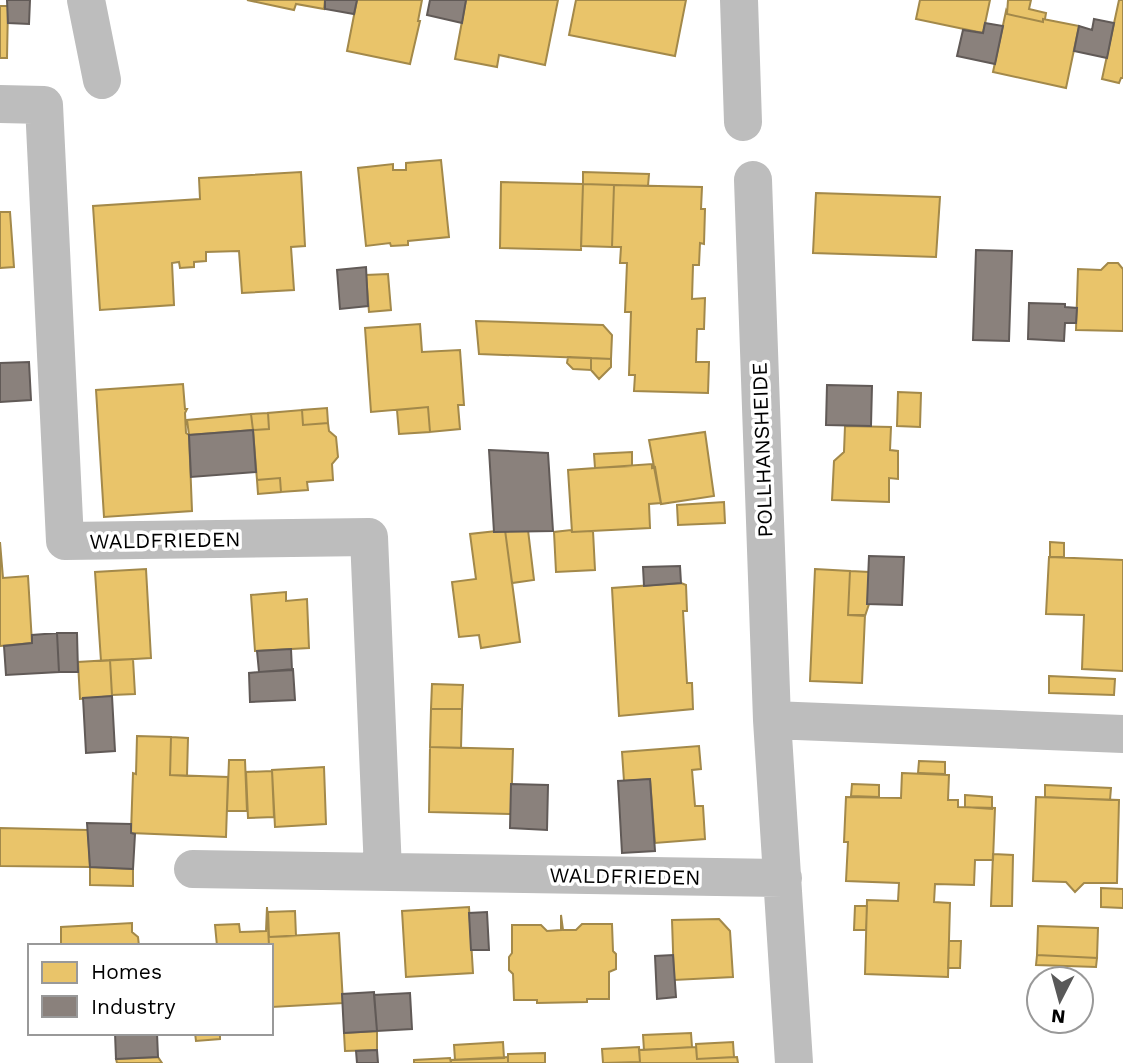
<svg xmlns="http://www.w3.org/2000/svg" width="1123" height="1063" font-family="'Work Sans',sans-serif">
	<rect width="100%" height="100%" fill="#fff"/>
	<path fill="#e9c46a" stroke="#a3894a" stroke-width="2" d="M247 0H325L324 9 296 4 294 10Z
		M357 0H422L418 21H420L410 64 347 51Z
		M466 0H558L545 65 499 55 497 67 455 59Z
		M576 0H686L675 56 569 35Z
		M920 0H990L983 33 916 19Z
		M1008 0H1031L1029 9 1046 13 1045 19H1043V22L1007 14Z
		M1119 0H1123V78H1121L1119 83 1102 79Z
		M0 6H8L7 58H0Z
		M1006 11 1007 14 1043 22V19L1079 26 1066 88 993 72Z
		M441 160 449 237 408 241V245L391 246 390 243 366 246 358 168 393 164V170H406V163Z
		M301 172 305 246 291 247 294 290 242 293 239 251 206 252V261L194 262V267L180 268 179 262 172 263 174 305 100 310 93 206 200 199 199 178Z
		M583 172 649 174 648 186 583 184Z
		M501 182 583 184 581 250 500 248Z
		M583 184 614 185 612 247 581 246Z
		M614 185 702 187 701 209H705L704 244 700 243 699 265H693L692 299 705 298 704 329H697L696 362H709L708 393 634 391 635 375H629L631 312H625L627 263H620L621 247H612Z
		M816 193 940 197 936 257 813 253Z
		M0 212H10L14 267 0 268Z
		M1108 263H1118L1123 269V331L1076 330 1078 269 1101 270Z
		M388 274 391 310 369 312 366 275Z
		M476 321 603 325 612 335 611 359 479 354Z
		M420 324 422 352 460 350 464 405H458L460 429 430 432 428 407 371 412 365 328Z
		M568 357 591 358V370L573 369 567 363Z
		M591 358 611 359V367L599 379 591 370Z
		M183 384 185 409H187L185 413 186 433 189 435 192 511 104 517 96 390Z
		M898 392 921 393 920 427 897 426Z
		M428 407 430 432 399 434 397 410Z
		M327 408 328 423 303 425 302 410Z
		M302 410 303 425 328 423 329 431 336 437 338 457 332 464 333 480 307 482 308 490 281 492 280 478 257 480 253 430 269 429 268 413Z
		M268 413 269 429 253 430 251 414Z
		M251 414 253 430 189 435 187 420Z
		M845 426 891 427 890 450 898 451V479L889 478V502L832 500 834 461 844 452Z
		M705 432 714 496 661 504 649 440Z
		M632 452V466L595 468 594 454Z
		M652 464V468L655 467 661 503 649 504 650 528 572 532 568 470Z
		M280 478 281 492 258 494 257 480Z
		M724 502 725 523 678 525 677 505Z
		M505 530 520 642 481 648 479 635 459 637 452 582 476 579 470 534Z
		M505 530H528L534 580 512 583Z
		M571 530 572 532 593 531 595 570 556 572 554 532Z
		M0 542 3 578 28 576 32 643 0 646Z
		M1050 542 1064 543V557H1050Z
		M1049 557 1123 560V671L1082 669 1084 615 1046 614Z
		M146 569 151 658 101 661 95 572Z
		M815 569 850 571 848 615H865L862 683 810 681Z
		M850 571 869 572V604L865 616 848 615Z
		M681 583 686 585 687 611H683L687 683H692L693 709 619 716 612 588Z
		M286 592V601L307 599 309 648 255 651 251 595Z
		M133 659 135 694 112 695 110 660Z
		M110 660 112 696 80 699 78 662Z
		M1049 676 1115 679 1114 695 1049 693Z
		M432 684 463 685 462 709H431Z
		M431 709H462L461 748 430 747Z
		M137 736 171 737 170 775 228 777 226 837 131 833 133 773 136 774Z
		M171 737 188 738 187 776 170 775Z
		M699 746 701 769 692 770 695 806H703L705 839 655 843 650 779 624 781 622 752Z
		M430 747 513 749 511 814 429 812Z
		M229 760H245L247 811H227Z
		M919 761 945 762V774L918 773Z
		M324 767 326 824 275 827 272 770Z
		M272 771 274 817 248 818 246 772Z
		M902 773 949 775 948 800H958V807L995 808 993 860H975L974 885 935 884 934 902 950 903 948 977 865 974 867 900 898 901 899 883 846 881 848 842H844L846 797 901 798Z
		M852 784 879 785V797L851 796Z
		M1045 785 1111 788 1110 800 1045 797Z
		M965 795 992 797V809L965 807Z
		M1036 797 1119 800 1117 883H1084L1075 892 1066 882 1033 881Z
		M0 828 88 830 90 867 0 866Z
		M993 854 1013 855 1012 906H991Z
		M90 867 133 869V886L90 885Z
		M1101 888 1123 889V908L1101 907Z
		M855 906H867L866 930H854Z
		M267 907 269 946H217L215 925 239 924 240 932 266 931Z
		M267 907 269 937 339 933 343 1003 272 1007 271 946H269Z
		M469 907 473 973 406 977 402 911Z
		M295 911 296 936 269 937 268 912Z
		M561 915 563 930H576L582 924H612L613 951 616 954V969L609 972V999H587V1002L537 1003V1000H514L513 974 509 970V957L512 953V925H541L547 931 561 930Z
		M719 919 730 931 733 977 674 980 672 920Z
		M132 923V932L138 937 139 946H61V927Z
		M1038 926 1098 928 1097 958 1037 955Z
		M949 941H961L960 968H948Z
		M1037 955 1097 958 1096 967 1036 965Z
		M377 1031V1050L345 1051 344 1033Z
		M195 1033H220V1039L196 1041Z
		M691 1033 692 1047 644 1050 643 1035Z
		M503 1042 504 1058 455 1060 454 1045Z
		M733 1042 734 1057 697 1059 696 1044Z
		M639 1047 640 1062 603 1063 602 1049Z
		M696 1047 697 1059 737 1057 738 1063H624L640 1062 639 1050Z
		M545 1053V1063H508V1054Z
		M158 1057 162 1063H117L116 1059Z
		M508 1057V1063H451V1060Z
		M450 1058 451 1063H414V1060Z"/>
	<path fill="#8a817c" stroke="#615a57" stroke-width="2" d="M7 0H30L29 24 8 23Z
		M325 0H357L354 14 325 9Z
		M430 0H466L462 23 427 15Z
		M1094 19 1114 23 1107 58 1074 51 1079 26 1092 30Z
		M985 23 1003 26 995 64 957 56 963 30 983 33Z
		M976 250 1012 251 1009 341 973 340Z
		M366 267 368 306 340 309 337 270Z
		M1029 303 1065 304V307L1077 308 1076 323H1065L1064 341 1028 339Z
		M29 362 31 400 0 402V363Z
		M827 385 872 386 871 426 826 425Z
		M253 430 256 472 191 477 189 435Z
		M489 450 548 453 553 531 494 532Z
		M869 556 904 557 902 605 867 604Z
		M680 566 681 583 644 586 643 567Z
		M57 633H77L78 672H59Z
		M57 633 59 672 6 675 4 646 32 643V635Z
		M291 649 292 670 259 672 257 651Z
		M293 669 295 700 250 702 249 673Z
		M112 696 115 751 86 753 83 698Z
		M650 779 655 851 622 853 618 781Z
		M511 784 548 785 547 830 510 828Z
		M87 823 131 824V833L135 834 133 869 90 867Z
		M487 912 489 950H471L469 913Z
		M673 955 676 997 657 999 655 956Z
		M374 992 377 1031 344 1033 342 994Z
		M410 993 412 1029 377 1031 374 995Z
		M115 1033H157L158 1057 116 1059Z
		M377 1050 378 1063H357L356 1051Z"/>
	<g fill="none" stroke-linecap="round" stroke-linejoin="round">
		<path stroke="#bdbdbd" stroke-width="38" d="M86 0 102 80
			M739 0 743 122
			M0 104 44 105 65 541 369 537 383 871
			M753 180 772 720
			M193 869 783 878
			M794 1063 772 720 1123 734"/>
	</g>
	<g text-anchor="middle" dominant-baseline="central" stroke-width="7" stroke-linejoin="round" paint-order="stroke">
		<g font-size="21" fill="#000" stroke="#fff">
			<text transform="translate(762 450) rotate(-92)">POLLHANSHEIDE</text>
			<text transform="translate(165 540) rotate(-1)">WALDFRIEDEN</text>
			<text transform="translate(625 876) rotate(1)">WALDFRIEDEN</text>
		</g>
	</g>
	<rect x="28" y="944" width="245" height="91" fill="#ffffff" stroke="#999999" stroke-width="2"/>
	<rect x="42" y="962" width="35" height="21" fill="#e9c46a" stroke="#999999" stroke-width="2"/>
	<text x="91" y="979" font-size="21" fill="#000000">Homes</text>
	<rect x="42" y="996" width="35" height="21" fill="#8a817c" stroke="#999999" stroke-width="2"/>
	<text x="91" y="1014" font-size="21" fill="#000000">Industry</text>
	<g transform="translate(1060 1000) rotate(186)"><circle r="33" fill="#ffffff" stroke="#999999" stroke-width="2"/>
	<path d="M0-5L12 26L0 18L-12 26Z" fill="#595959"/>
	<text y="-10" font-size="19" font-weight="bold" text-anchor="middle" fill="#000000">N</text>
	</g>
</svg>
